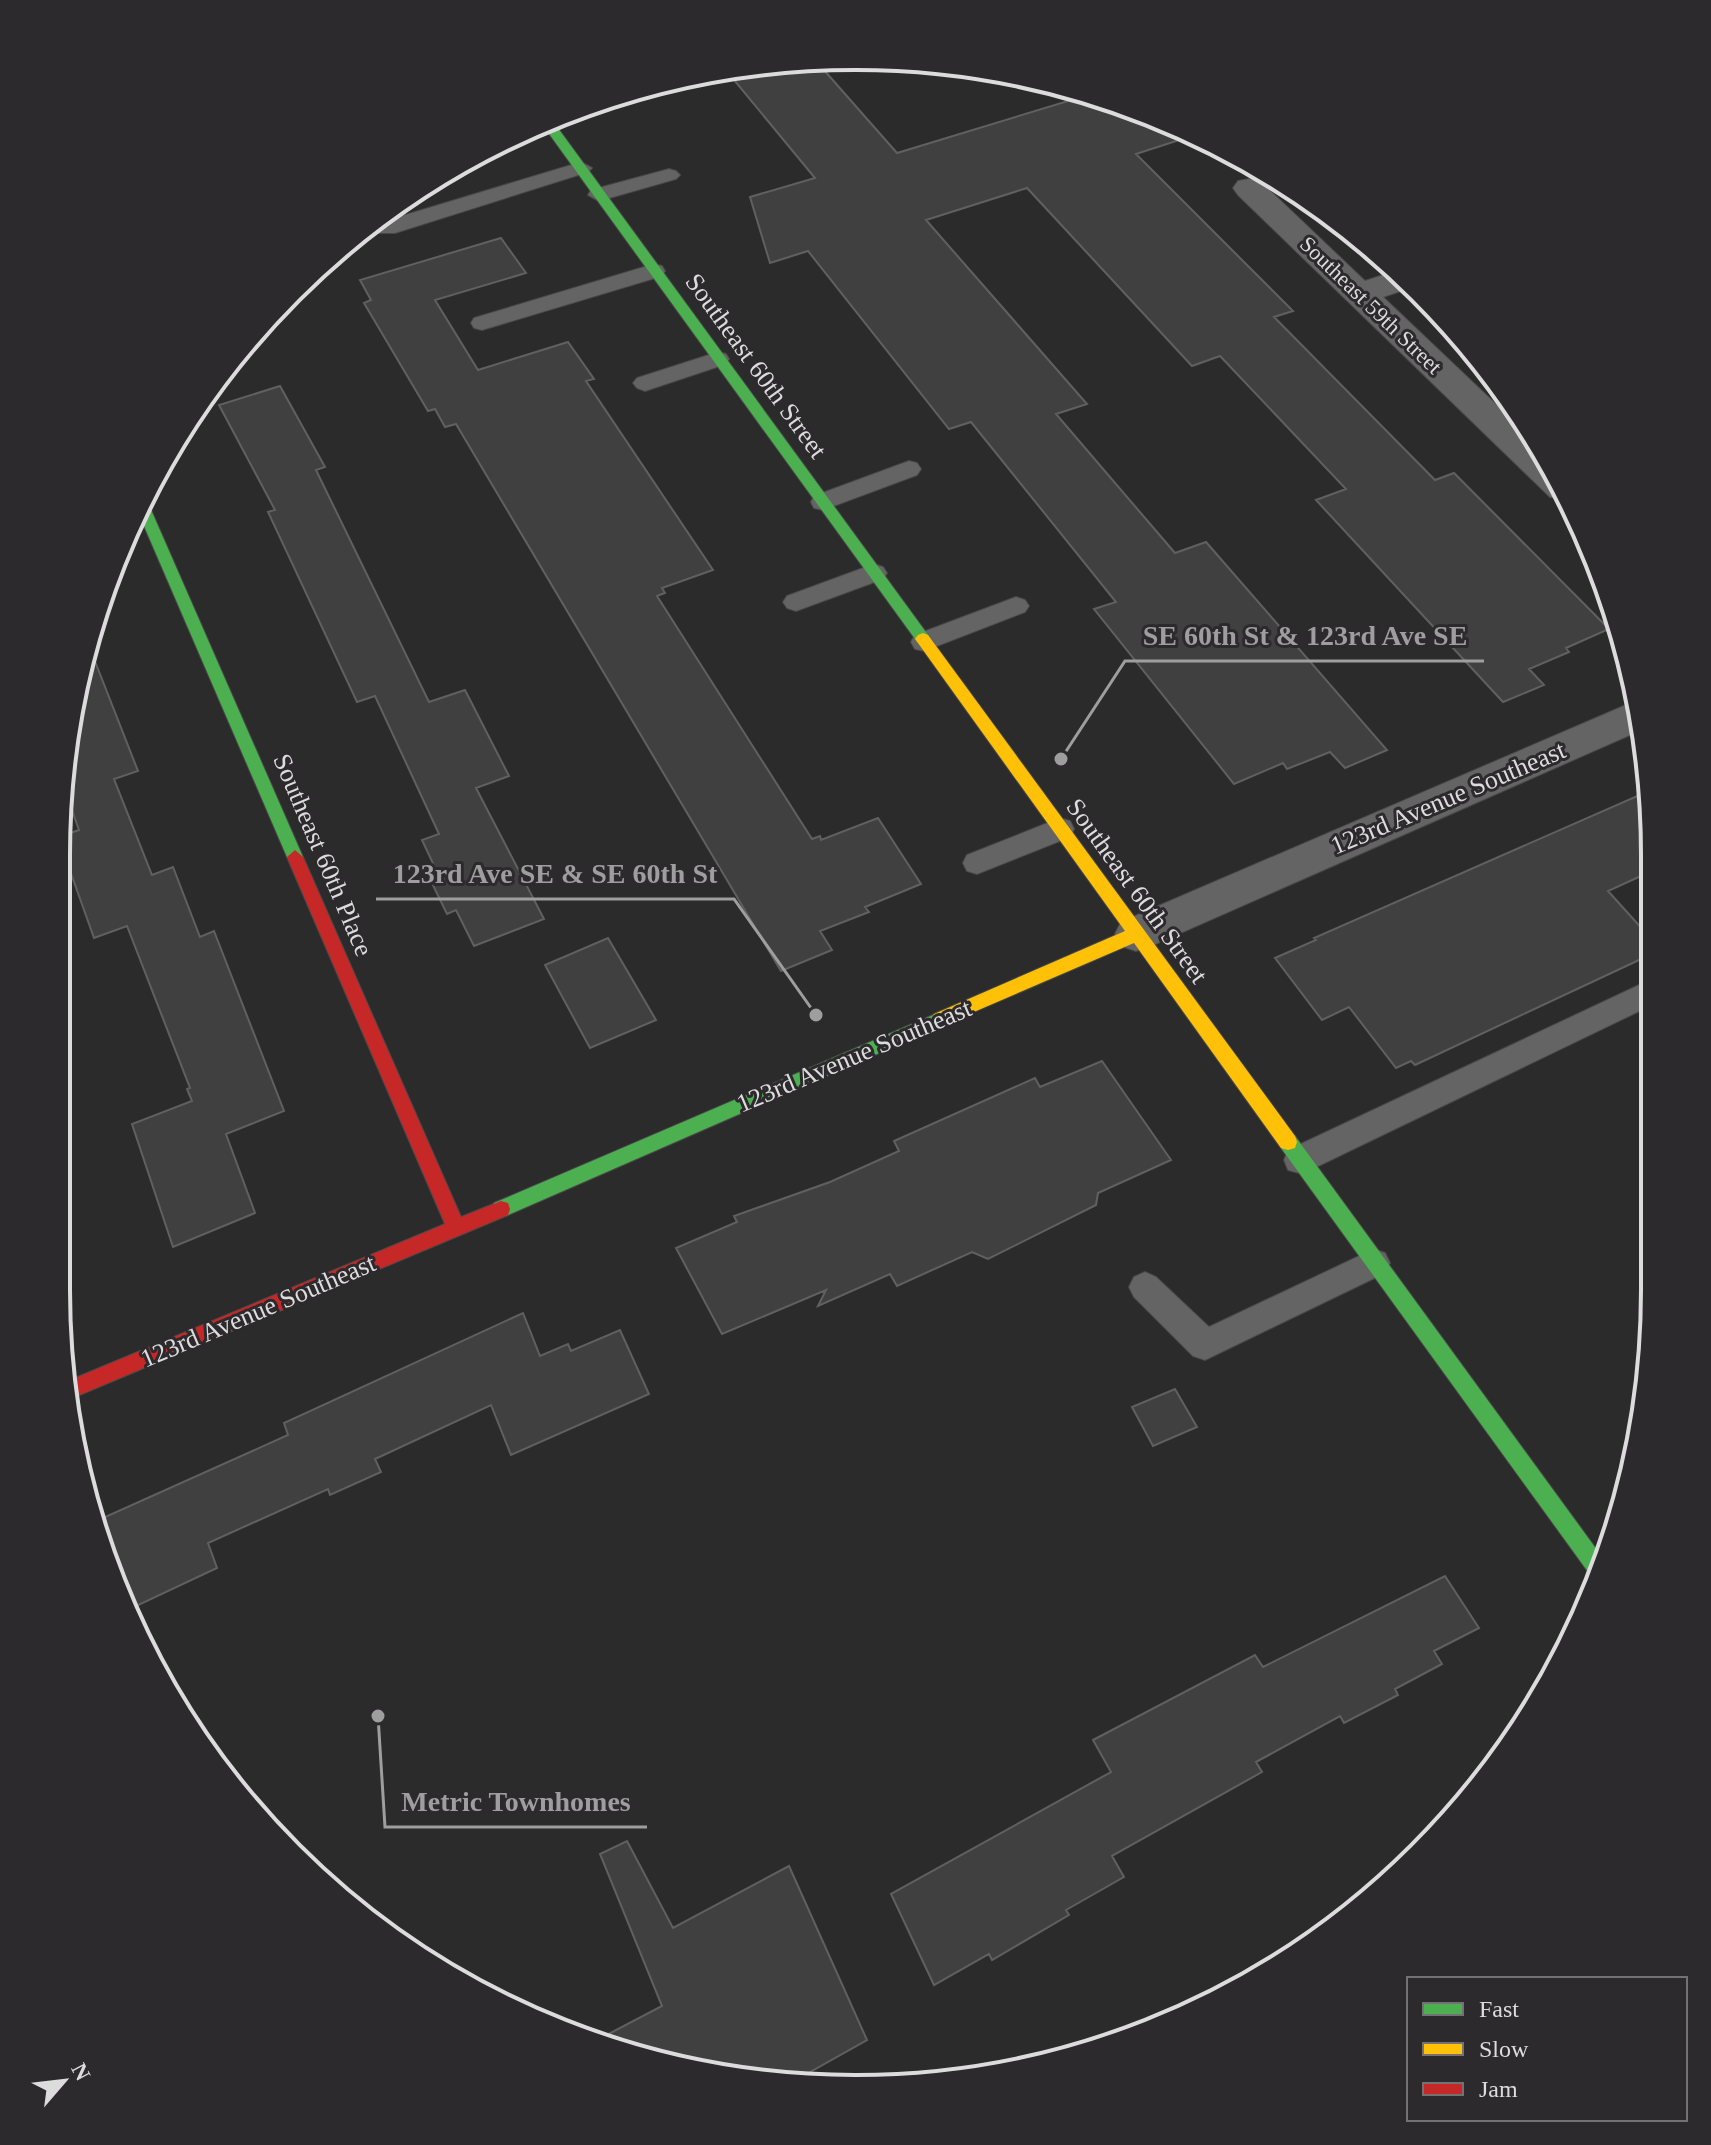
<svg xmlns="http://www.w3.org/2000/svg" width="1711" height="2145" font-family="'Times New Roman',serif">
	<rect width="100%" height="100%" fill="#2b2b2b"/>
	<path fill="#404040" stroke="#616061" stroke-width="2" d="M816 61 897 153 1091 94 1198 134 1136 154 1293 311 1274 317 1435 480 1454 473 1609 629 1566 648 1569 652 1529 669 1544 685 1503 702 1316 500 1346 489 1220 356 1192 366 1027 188 926 220 1087 404 1056 414 1175 553 1206 542 1387 750 1345 768 1330 752 1287 769 1283 763 1234 784 1094 609 1116 602 971 422 949 429 808 251 770 263 750 197 815 178 725 69 752 63Z
		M501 238 526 273 435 300 478 370 568 342 594 379 586 381 713 570 662 588 665 593 657 596 812 839 820 836 821 840 878 818 921 884 865 907 869 912 820 931 832 950 781 971 456 424 445 427 435 409 428 411 364 303 371 300 360 280Z
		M280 386 325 467 316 470 429 702 465 690 509 776 476 788 544 919 474 946 456 910 447 914 428 875 437 872 422 840 439 834 375 696 357 702 268 512 275 510 219 405Z
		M89 646 138 771 114 779 152 875 173 867 200 937 214 931 284 1111 226 1134 255 1213 173 1247 132 1124 192 1101 187 1089 190 1088 127 926 94 938 58 837 79 830 62 782Z
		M1651 790 1654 870 1608 891 1654 942V953L1415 1065 1411 1061 1396 1068 1349 1007 1322 1020 1275 958 1316 940 1314 938Z
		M608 938 656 1020 590 1048 545 965Z
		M1102 1061 1171 1160 1098 1193 1096 1205 988 1259 972 1252 897 1286 890 1274 818 1306 826 1290 722 1334 676 1248 737 1222 734 1216 830 1182 899 1151 894 1141 1035 1078 1040 1087Z
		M523 1313 540 1356 568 1344 571 1351 620 1330 649 1394 511 1455 491 1405 375 1459 381 1472 330 1495 328 1489 208 1543 217 1568 130 1609 94 1522 288 1435 284 1423Z
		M1175 1389 1197 1427 1153 1446 1132 1407Z
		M1445 1576 1479 1628 1434 1651 1442 1664 1395 1689 1398 1695 1344 1723 1340 1716 1256 1762 1262 1772 1112 1856 1124 1877 1066 1910 1069 1915 992 1960 989 1954 934 1985 891 1894 1111 1772 1093 1740 1255 1655 1263 1667Z
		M627 1841 673 1928 789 1866 867 2040 794 2081 648 2062 597 2040 662 2006 600 1854Z"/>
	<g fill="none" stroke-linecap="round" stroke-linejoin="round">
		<defs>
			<path id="lane" d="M581 162 592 168 588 172 395 233H379L373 223 387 212 392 219Z
				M669 169 676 171 680 175 676 179 599 201 588 195 591 190Z
				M654 264 662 266 665 271 662 276 482 330 474 328 471 323 474 318Z
				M718 352 726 354 729 359 726 364 645 391 637 388 633 383 637 378Z
				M909 461 917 463 921 469 917 475 823 510 814 508 811 502 814 496Z
				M874 564 883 567 887 573 883 579 796 611 787 608 783 602 787 596Z
				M1016 597 1025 600 1029 606 1025 612 924 651 915 649 911 642 915 635Z
				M1060 818 1070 821 1074 829 1070 837 977 874 967 871 963 863 967 855Z
				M1654 978V1004L1310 1170 1299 1173 1288 1170 1284 1160 1288 1150Z
				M1374 1249 1385 1253 1390 1263 1385 1273 1205 1360 1193 1356 1134 1297 1129 1287 1134 1277 1145 1272 1156 1277 1209 1327Z"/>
			<path id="street" d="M1249 179 1260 181 1365 281 1395 271 1413 287 1383 297 1542 448 1567 499 1550 497 1238 195 1233 188 1238 181Z
				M1633 702 1639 731 1151 946 1136 951 1121 946 1115 934 1121 922Z"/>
			<path id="fast" d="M552 120 928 635 931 639 928 643H918L542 124Z
				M144 499 148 503 303 857 301 862 295 864 287 857 138 512Z
				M940 1012 946 1014 949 1019 946 1024 508 1215 501 1217 494 1215 492 1209 494 1203Z
				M1288 1134 1295 1136 1605 1561 1598 1582 1594 1580 1281 1148 1279 1142 1281 1136Z"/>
			<path id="slow" d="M923 633 928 635 1295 1136 1297 1142 1295 1148 1288 1150 1281 1148 1134 943 946 1024H934L931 1019 934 1014 1125 931 918 643 915 639 918 635Z"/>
			<path id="jam" d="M295 850 303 857 461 1217 501 1201 508 1203 510 1209 508 1215 70 1399 68 1381 445 1224 287 857Z"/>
		</defs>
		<use href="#lane" stroke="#484848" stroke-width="2"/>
		<use href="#street" stroke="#484848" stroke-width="2"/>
		<use href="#fast" stroke="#484848" stroke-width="2"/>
		<use href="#slow" stroke="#484848" stroke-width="2"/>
		<use href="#jam" stroke="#484848" stroke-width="2"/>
		<use href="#lane" fill="#656465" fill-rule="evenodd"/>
		<use href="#street" fill="#656465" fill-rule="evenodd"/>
		<use href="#fast" fill="#4caf50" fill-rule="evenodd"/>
		<use href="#slow" fill="#ffc107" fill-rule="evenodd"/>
		<use href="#jam" fill="#c62828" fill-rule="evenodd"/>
	</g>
	<g text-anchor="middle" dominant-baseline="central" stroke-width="6" stroke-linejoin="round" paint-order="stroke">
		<g font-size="22" fill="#dddcdd" stroke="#2c2a2c">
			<text transform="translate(1371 305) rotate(44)">Southeast 59th Street</text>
		</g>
		<g font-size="26" fill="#dddcdd" stroke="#2c2a2c">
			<text transform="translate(756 366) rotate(54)">Southeast 60th Street</text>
			<text transform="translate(1448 798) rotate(-23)">123rd Avenue Southeast</text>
			<text transform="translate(323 855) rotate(67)">Southeast 60th Place</text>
			<text transform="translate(1137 891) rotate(54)">Southeast 60th Street</text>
			<text transform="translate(854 1056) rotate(-23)">123rd Avenue Southeast</text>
			<text transform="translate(258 1311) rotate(-23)">123rd Avenue Southeast</text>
		</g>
	</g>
	<path d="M0 0H1711V2145H0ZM855 70H856A785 785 0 0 1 1641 855V1290A785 785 0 0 1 856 2075H855A785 785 0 0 1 70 1290V855A785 785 0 0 1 855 70Z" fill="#2c2a2c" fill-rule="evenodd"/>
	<path fill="none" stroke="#dddcdd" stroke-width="4" d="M855 70H856A785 785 0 0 1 1641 855V1290A785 785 0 0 1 856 2075H855A785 785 0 0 1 70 1290V855A785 785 0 0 1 855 70Z"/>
	<path fill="none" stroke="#9f9e9f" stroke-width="3" d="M1061 759L1125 661H1484M816 1015L734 899H376M378 1716L385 1827H647"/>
	<g fill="#9f9e9f" stroke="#2c2a2c" stroke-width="3">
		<circle cx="1061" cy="759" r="8"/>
		<circle cx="816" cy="1015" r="8"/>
		<circle cx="378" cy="1716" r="8"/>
	</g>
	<g font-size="28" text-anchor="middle" font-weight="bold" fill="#9f9e9f" stroke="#2c2a2c" stroke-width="6" stroke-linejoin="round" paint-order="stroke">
		<text x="1305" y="645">SE 60th St &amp; 123rd Ave SE</text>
		<text x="555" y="883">123rd Ave SE &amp; SE 60th St</text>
		<text x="516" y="1811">Metric Townhomes</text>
	</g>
	<rect x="1407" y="1977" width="280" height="144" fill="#2c2a2c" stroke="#737173" stroke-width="2"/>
	<rect x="1423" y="2003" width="40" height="12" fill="#4caf50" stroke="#737173" stroke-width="2"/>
	<text x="1479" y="2017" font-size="24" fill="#dddcdd">Fast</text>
	<rect x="1423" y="2043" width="40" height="12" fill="#ffc107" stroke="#737173" stroke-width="2"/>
	<text x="1479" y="2057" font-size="24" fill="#dddcdd">Slow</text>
	<rect x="1423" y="2083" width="40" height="12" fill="#c62828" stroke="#737173" stroke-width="2"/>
	<text x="1479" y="2097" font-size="24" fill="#dddcdd">Jam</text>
	<g transform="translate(64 2081) rotate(62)" stroke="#2c2a2c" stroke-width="6" paint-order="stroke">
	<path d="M0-6L14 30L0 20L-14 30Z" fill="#dddcdd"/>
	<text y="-12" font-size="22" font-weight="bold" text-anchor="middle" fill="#dddcdd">N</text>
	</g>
</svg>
